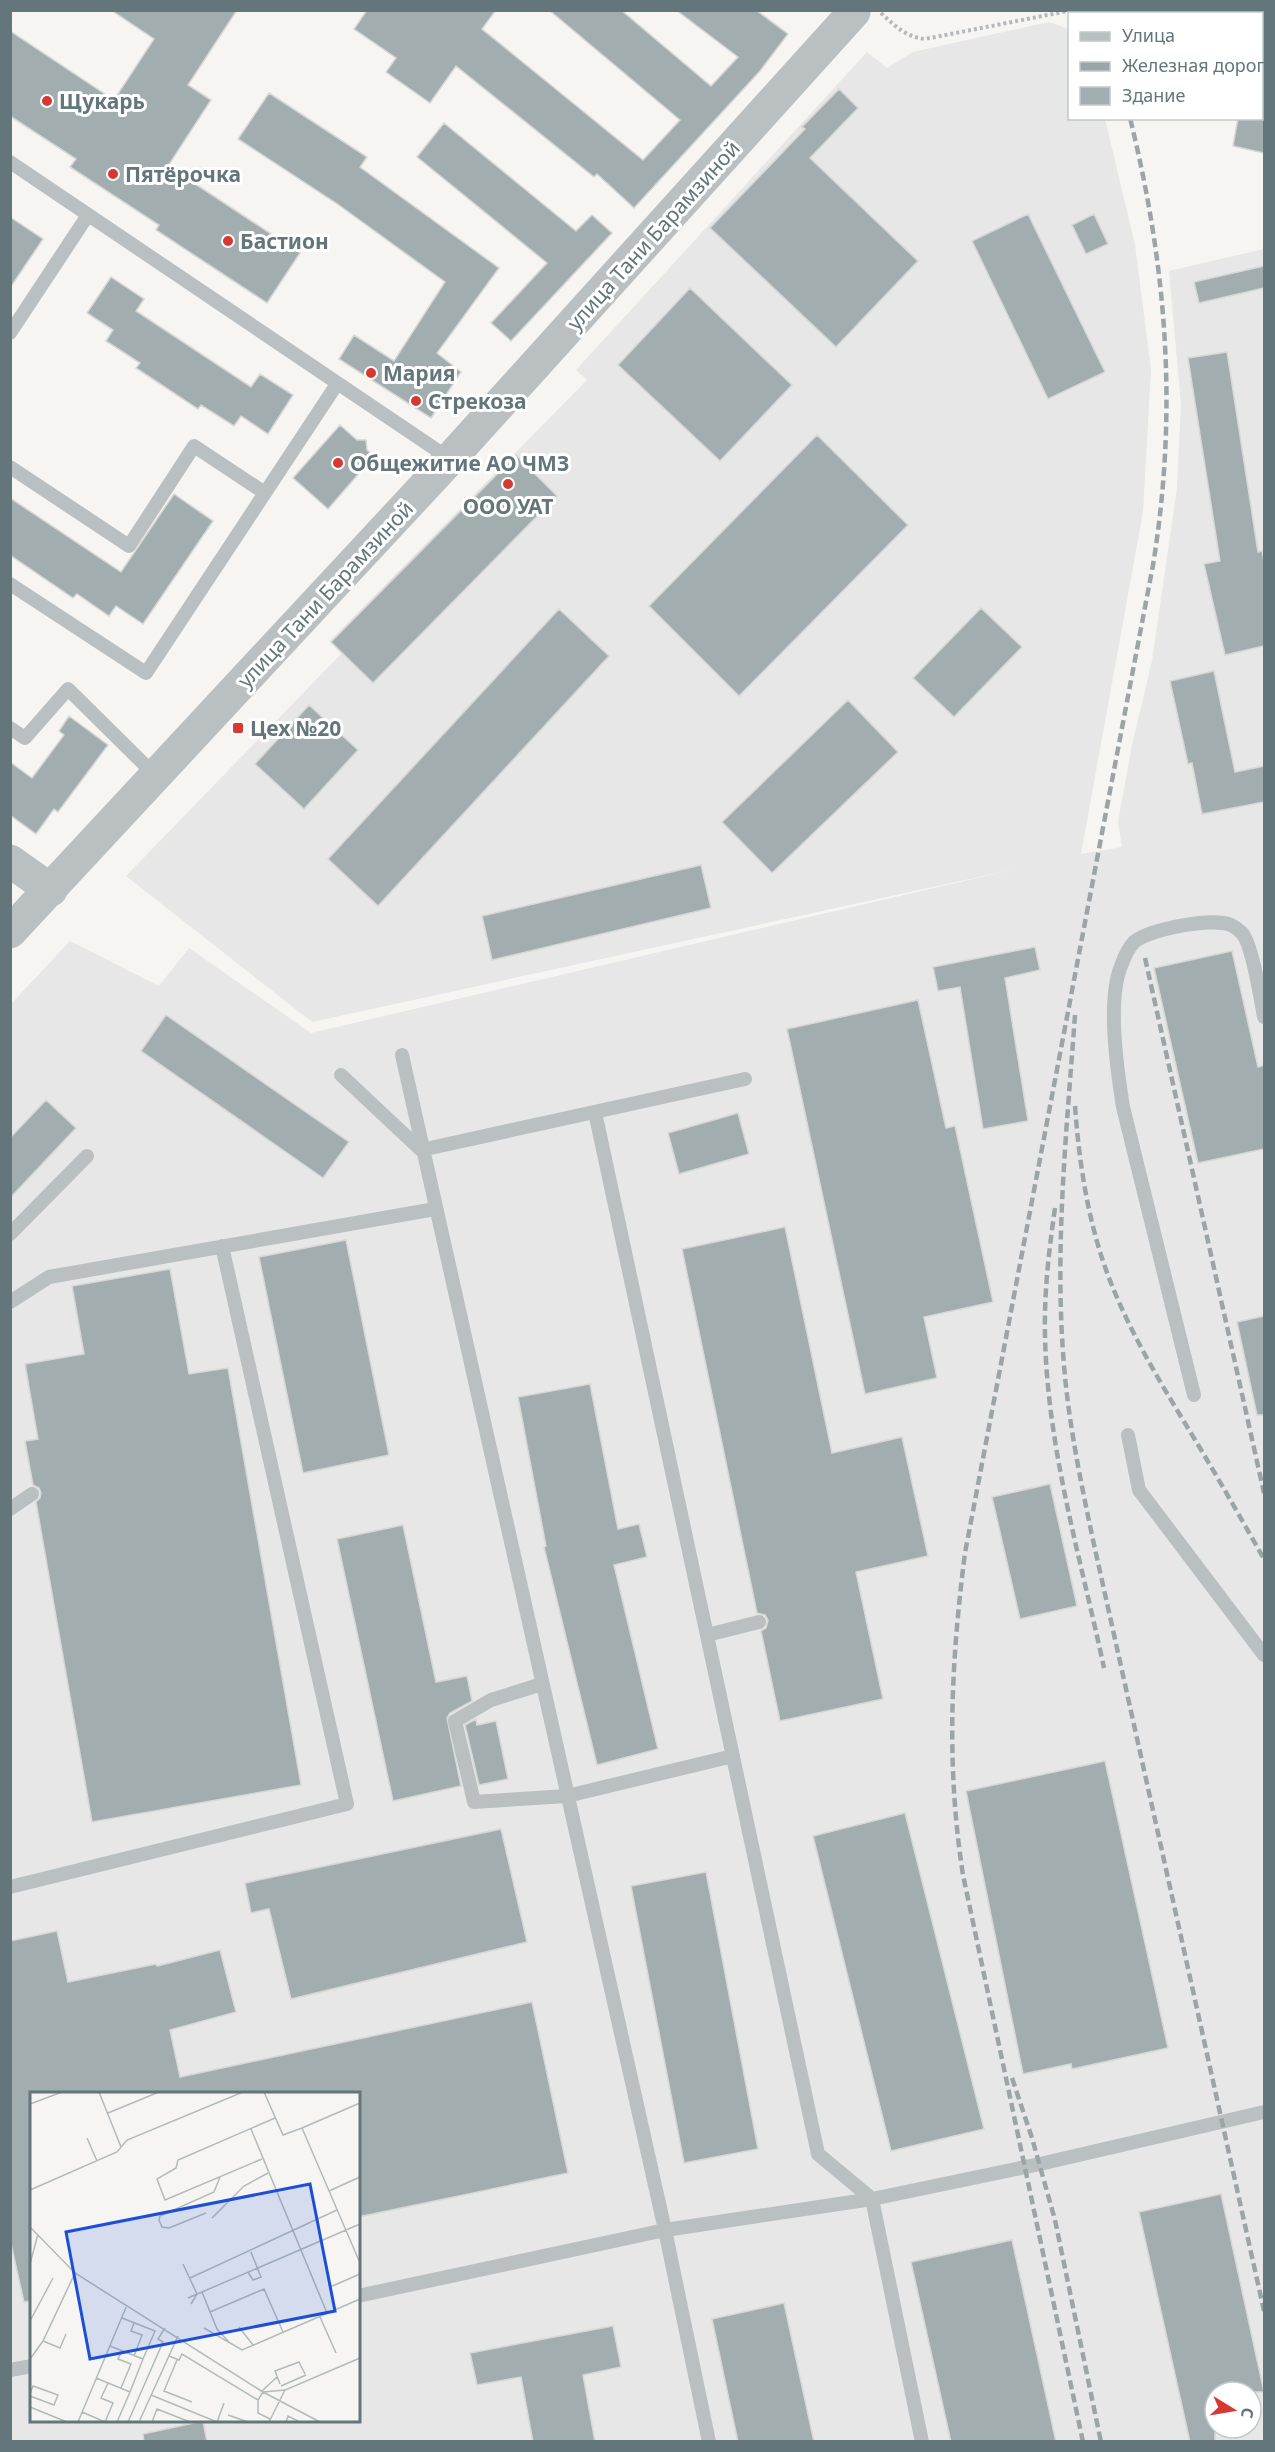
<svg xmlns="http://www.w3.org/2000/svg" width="1275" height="2452" font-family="'Noto Sans',sans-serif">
	<rect width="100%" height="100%" fill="#f6f5f2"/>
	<path fill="#e6e7e6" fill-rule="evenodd" d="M1049 22 1069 29 1070 118 1105 119 1135 245 1151 369 1143 512 1081 854 1122 847 1118 822 1132 745 1152 661 1177 488 1181 404 1169 271 1264 249V2441H11L10 1005 70 941 159 986 189 948 311 1033 1020 868 312 1022 126 876 341 654 330 641 587 380 576 370 867 52 887 68 913 52ZM32 2094H358V2420H32ZM1215 2392H1251V2428H1215Z"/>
	<path fill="#a2adaf" stroke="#d7d7d5" stroke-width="1.5" d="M111 10H237L188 85 211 100 168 166 300 253 267 303 156 230 159 225 70 167 76 159 10 116V31L114 100 154 39Z
		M367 10H496L482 29 643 160 680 120 549 10H621L711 86 738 57 676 10H756L788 34 760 71 634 208 597 174 594 177 456 66 430 103 386 72 396 58 354 29Z
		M839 89 858 108 810 158 918 261 836 347 710 228 805 129 802 127Z
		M269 93 367 157 360 167 499 268 437 353 461 372 431 418 339 359 354 335 394 361 445 282 336 203 238 139Z
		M1238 118H1264V153L1233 146Z
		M444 123 576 231 592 215 612 233 511 341 491 323 547 263 417 157Z
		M1028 214 1105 372 1048 399 972 241Z
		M1094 214 1108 244 1086 254 1072 225Z
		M10 217 43 239 10 288Z
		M1264 266V288L1199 303 1194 282Z
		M111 277 144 299 136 311 251 387 260 374 293 395 268 434 241 416 234 426 201 405 198 409 136 368 140 363 106 341 113 330 87 313Z
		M690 288 792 385 720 461 618 365Z
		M1227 352 1258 552 1262 551 1264 561V646L1225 655 1204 564 1220 561 1188 358Z
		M340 425 357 440H366L367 450 374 456 328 509 293 478Z
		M817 435 908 525 739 696 649 606Z
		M516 455 557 496 373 683 331 642Z
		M174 494 213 521 143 624 116 606 109 616 77 594 73 598 10 555V498L121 572Z
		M981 608 1022 647 954 717 913 678Z
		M559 609 609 656 378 906 328 859Z
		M1214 671 1235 772 1264 766V802L1202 814 1192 763 1188 764 1170 681Z
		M848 700 898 752 772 873 722 822Z
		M309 705 358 750 304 809 255 764Z
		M69 716 108 745 58 812 54 809 36 834 10 815V762L32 778 64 735 59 731Z
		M701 865 711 908 492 960 482 916Z
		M1035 947 1040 970 1005 978 1028 1121 983 1129 960 987 938 991 933 967Z
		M1232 951 1258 1067 1264 1065V1149L1198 1163 1154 968Z
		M918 1000 946 1128 955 1126 993 1302 924 1317 937 1378 865 1394 787 1029Z
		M166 1015 349 1142 323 1178 141 1051Z
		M46 1100 76 1128 10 1198V1138Z
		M738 1113 749 1154 679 1174 668 1133Z
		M785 1227 832 1453 902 1437 928 1556 856 1572 883 1699 780 1721 761 1631 766 1628 768 1620 765 1615 757 1613 682 1249Z
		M346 1240 389 1455 303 1473 259 1257Z
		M170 1269 189 1374 228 1368 301 1785 92 1822 36 1502 40 1498 41 1493 39 1488 33 1485 25 1441 38 1439 25 1364 84 1354 72 1286Z
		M1264 1316V1415H1257L1237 1322Z
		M590 1384 618 1529 639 1524 647 1557 614 1565 658 1749 597 1765 544 1547 546 1546 518 1397Z
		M1050 1484 1077 1606 1020 1619 992 1497Z
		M403 1525 436 1682 467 1676 472 1701 450 1713 447 1718 461 1786 393 1801 337 1539Z
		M476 1719 477 1725 496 1721 508 1779 479 1785 465 1725Z
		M1105 1761 1168 2048 1072 2069 1071 2064 1023 2074 966 1791Z
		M905 1813 984 2129 891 2151 813 1836Z
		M501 1829 527 1942 291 1999 269 1909 251 1913 245 1883Z
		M706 1872 758 2149 684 2163 631 1886Z
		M57 1931 68 1982 156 1964 157 1966 220 1950 236 2012 170 2030 180 2077 532 2002 568 2173 358 2217V2094H32V2301L24 2302 10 2239V1941Z
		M1221 2194 1264 2392H1215V2442H1190L1139 2212Z
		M1012 2240 1056 2442H951L911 2262Z
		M784 2303 814 2442H738L712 2319Z
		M613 2326 621 2367 583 2375 595 2442H533L521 2377 477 2385 470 2353Z
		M203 2421 207 2442H144L143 2434Z"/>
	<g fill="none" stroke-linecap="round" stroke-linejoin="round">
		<path stroke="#b5b9bb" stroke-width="4" stroke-dasharray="3 3" stroke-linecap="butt" d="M881 13C895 26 906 37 925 39L1073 10"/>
		<path stroke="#bac0c2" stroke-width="14" d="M10 162 450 459
			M10 333 88 215
			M10 467 129 546 194 446 265 493
			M10 584 146 673 337 384
			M10 728 25 738 68 689 156 776
			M402 1055 665 2230 709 2442
			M341 1075 421 1150 745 1079
			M595 1112 818 2154 872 2199 922 2442
			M10 1234 87 1156
			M10 1302 49 1277 435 1209
			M1194 1395 1123 1107C1117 1069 1107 1001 1121 966 1124 958 1128 948 1134 942 1150 929 1212 917 1231 925 1235 927 1240 931 1242 933 1252 944 1261 1000 1264 1017
			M1128 1435 1139 1490 1264 1655
			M10 1509 32 1494
			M707 1635 759 1622
			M542 1684 491 1700 455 1721 474 1802 567 1796 733 1756
			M10 1887 347 1804 222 1246
			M358 2296 665 2230 872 2199 1040 2164 1264 2112
			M10 2370 32 2366"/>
		<path stroke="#bac0c2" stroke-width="33" d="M10 861 51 890
			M10 932 450 459 854 12 852 10"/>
		<path stroke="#9ba4a7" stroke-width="4.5" stroke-dasharray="9 4.5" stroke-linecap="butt" d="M1091 10 1093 14
			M1145 958 1264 1493
			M1075 1015C1067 1127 1055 1240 1063 1352 1067 1416 1080 1478 1093 1540L1264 2311
			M1075 1106C1079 1161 1087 1215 1105 1267 1128 1332 1165 1390 1200 1448 1222 1485 1243 1522 1264 1559
			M1055 1208C1049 1250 1044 1292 1045 1335 1047 1448 1081 1559 1104 1668
			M1012 2078 1032 2138 1055 2220 1101 2442
			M1083 2442 963 1875C946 1766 951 1662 965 1553L1153 565C1178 412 1167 268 1130 118"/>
	</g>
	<g fill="#d63832" stroke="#fff" stroke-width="2">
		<circle cx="47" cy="101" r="6"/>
		<circle cx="113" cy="174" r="6"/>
		<circle cx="228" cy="241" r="6"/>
		<circle cx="371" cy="373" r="6"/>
		<circle cx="416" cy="401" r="6"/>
		<circle cx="338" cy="463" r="6"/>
		<circle cx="508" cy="484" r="6"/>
		<rect x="232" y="722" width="12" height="12" rx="3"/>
	</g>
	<g text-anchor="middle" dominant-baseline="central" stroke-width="6" stroke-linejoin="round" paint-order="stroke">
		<g font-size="21" font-weight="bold" fill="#63767b" stroke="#fff" text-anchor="start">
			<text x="59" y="101">Щукарь</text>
			<text x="125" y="174">Пятёрочка</text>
			<text x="240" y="241">Бастион</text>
			<text x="383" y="373">Мария</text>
			<text x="428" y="401">Стрекоза</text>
			<text x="350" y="463">Общежитие АО ЧМЗ</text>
			<text x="508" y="506" text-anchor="middle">ООО УАТ</text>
			<text x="250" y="728">Цех №20</text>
		</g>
		<g font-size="21" fill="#63767b" stroke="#fff">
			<text transform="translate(653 235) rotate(-48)">улица Тани Барамзиной</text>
			<text transform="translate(325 594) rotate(-47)">улица Тани Барамзиной</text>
		</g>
	</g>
	<g transform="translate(30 2092)">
		<rect width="330" height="330" fill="#f6f5f2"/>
		<path fill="none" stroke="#b2babb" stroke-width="1.5" d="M69 0 91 55M234 0 253 43 272 36M330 11 272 36 330 171M0 12 32 0M78 21 129 0M221 37 297 221M57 46 67 69M232 67 135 108 127 87 146 76 148 68 245 26M0 98 87 60 97 48 213 0M299 99 330 85M176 121 139 136 132 135 129 128 130 124 184 100 190 85M182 126 214 94 238 81M0 135 45 181 233 300 290 330M0 172 8 142M153 172 167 202 161 212M218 180 223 188 231 185 221 160M160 186 307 118M300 195 330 182M172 200 187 237 199 250M158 206 330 132M180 220 234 197 253 240M290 225 306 261M92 226 125 239 113 267M0 229 23 186M209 235 223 253M174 236 212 258 330 207M13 249 30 256 36 242M104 264 112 243 101 239 104 231M139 264 149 268 152 262 228 308M0 267 13 249 45 181M147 268 134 299 162 310M66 286 100 300 113 267 80 254M250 292 245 279 269 270 275 282M251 294 276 283M91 296 101 272 88 267 92 259M232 299 247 285M0 302 3 294 28 303 24 313 0 304M121 303 187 330 194 311M0 315 37 330M52 320 75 330 83 311 71 306 78 291M198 323 218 330M240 327 228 321V308L233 300 255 298M48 330 97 213M87 330 100 300M98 330 133 250 128 247 135 236M109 330 148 244M122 330 127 317 160 330M239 330 255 298 330 266M256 330 258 324 270 330"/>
		<path fill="#1d4ed8" fill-opacity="0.15" stroke="#1d4ed8" stroke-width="3" d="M280 92 305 219 60 267 36 140Z"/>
		<rect width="330" height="330" fill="none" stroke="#63767b" stroke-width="3"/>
	</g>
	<rect width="1275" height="2452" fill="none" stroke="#63767b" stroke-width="24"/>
	<rect x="1068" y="12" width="195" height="108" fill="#ffffff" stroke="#c1c8ca" stroke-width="1.5"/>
	<rect x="1080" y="32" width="30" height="9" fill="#bac0c2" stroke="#c1c8ca" stroke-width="1.5"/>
	<text x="1122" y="42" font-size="18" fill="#63767b">Улица</text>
	<rect x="1080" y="62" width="30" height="9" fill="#9ba4a7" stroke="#c1c8ca" stroke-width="1.5"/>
	<text x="1122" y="72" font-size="18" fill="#63767b">Железная дорога</text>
	<rect x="1080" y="87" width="30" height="18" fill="#a2adaf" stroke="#c1c8ca" stroke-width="1.5"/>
	<text x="1122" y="102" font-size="18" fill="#63767b">Здание</text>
	<g transform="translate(1233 2410) rotate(101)"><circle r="28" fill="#ffffff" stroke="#c1c8ca" stroke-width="1.5"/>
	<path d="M0-4.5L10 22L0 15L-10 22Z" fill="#d63832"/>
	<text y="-9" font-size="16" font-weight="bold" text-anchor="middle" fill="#63767b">С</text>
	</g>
</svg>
